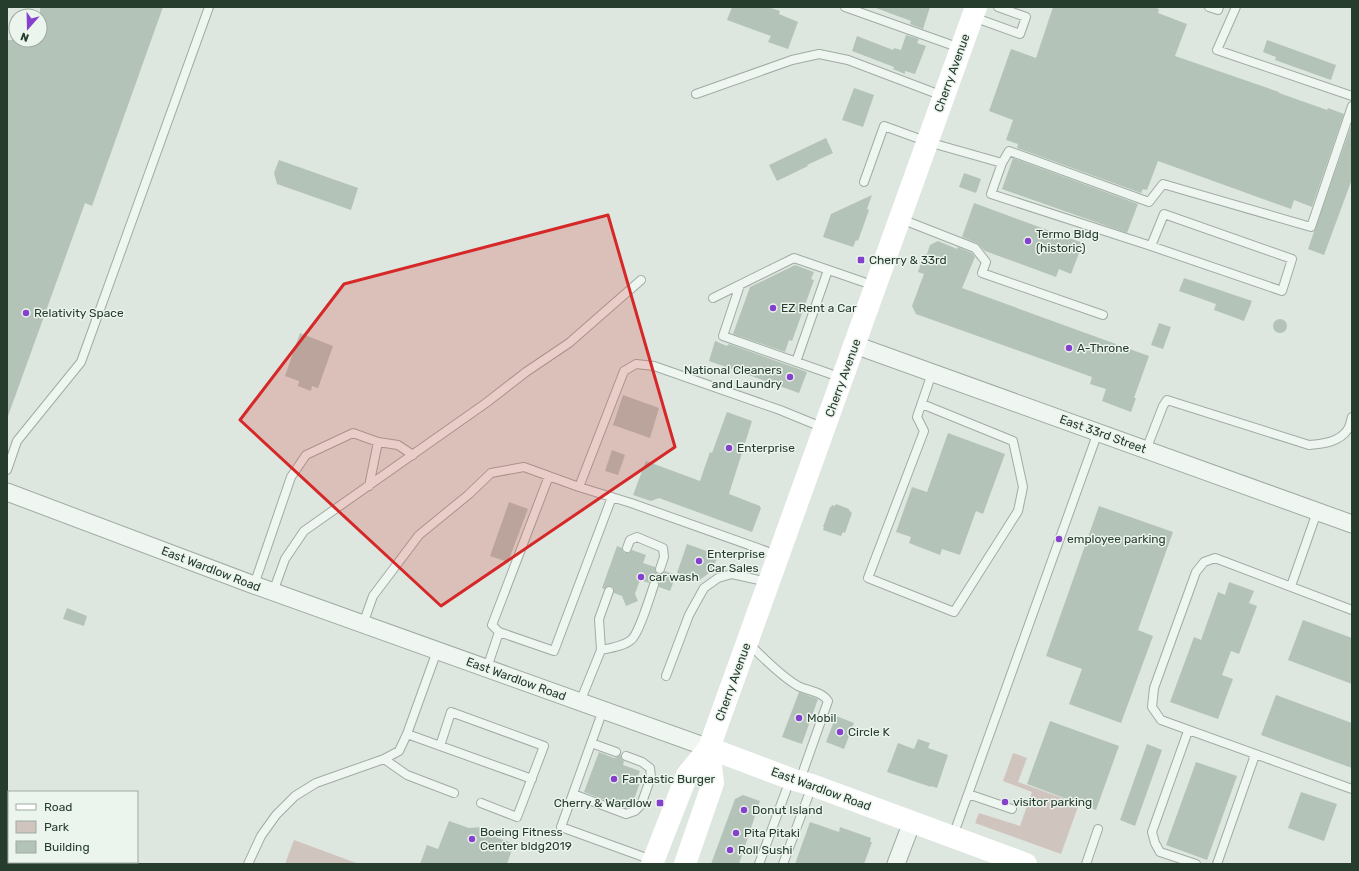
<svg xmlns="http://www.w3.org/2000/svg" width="1359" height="871" font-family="Rubik,sans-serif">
	<rect width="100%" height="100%" fill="#dde6df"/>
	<path fill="#d0c5be" d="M1013 753 1027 758 1018 782 1079 804 1061 854 975 823 979 813 1020 826 1032 792 1003 781Z
		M294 840 359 864H285Z"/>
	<path fill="#b4c3b8" d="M40 7H163L92 206 85 203 8 416 7 415V40H40Z
		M732 7H768L780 11 779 14 798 22 788 49 768 42 771 36 727 20Z
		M876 7H930L923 29 910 24 911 21 876 8Z
		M1053 7H1153L1159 9 1158 13 1187 24 1175 56 1279 92V93L1327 110 1328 108 1344 114 1312 207 1294 200 1291 209 1158 161 1147 190 1143 189 1141 193 1017 148 1018 144 1006 140 1013 120 989 111 1011 49 1036 58Z
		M906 35 919 39 917 43 926 46 915 74 905 71V74L893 69 894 67 852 51 857 36 893 50 894 48 901 50Z
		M1267 40 1336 65 1331 80 1275 60 1276 57 1263 52Z
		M854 88 874 95 863 127 842 120Z
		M1352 123V179L1324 255 1308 249Z
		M826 138 833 153 807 165 808 166 777 181 769 165Z
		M1013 158 1138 204 1127 233 1002 189Z
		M279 160 358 188 351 210 277 184 274 173Z
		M964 173 981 179 976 193 959 187Z
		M872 195 867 209 869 210 858 241 856 240 853 247 823 237 831 214Z
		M974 203 1083 243 1071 274 1059 269 1056 277 985 251 977 243 962 237Z
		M938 241 957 249 958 247 972 253 975 257 962 288 1149 356 1134 398H1136L1131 412 1102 401 1106 389 1090 384 1092 377 916 314 912 306 924 274 918 272 924 254H927L930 245Z
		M795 265 814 272 811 279 814 280 792 341 789 340 785 352 733 334 750 287Z
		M1184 278 1252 301 1244 321 1214 310 1216 304 1179 291Z
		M1273 326a7 7 0 1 1 14 0a7 7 0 1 1-14 0Z
		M1159 323 1171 327 1163 349 1151 345Z
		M300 333 333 346 318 388 312 386 311 391 298 386 299 381 285 376Z
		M715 341 727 346 729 344 807 372 799 393 709 361Z
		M623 395 659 408 650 438 613 425Z
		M727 412 752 421 729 494 760 506V507L761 508 752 532 659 498 651 501 633 495 646 461 700 481 710 452 712 453Z
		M948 433 1005 454 983 514 976 511 960 555 942 549 940 555 909 543 911 537 896 532 912 487 927 492Z
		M612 450 625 455 618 475 605 471Z
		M509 502 528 509 508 562 490 556Z
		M836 504 849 509V510L852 513 845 533 843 532 841 536 823 530 824 527H823L830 507H831L832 505 835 506Z
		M1099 506 1173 532 1138 630 1153 636 1121 723 1069 704 1082 669 1046 656Z
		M687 544 718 555 712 571 698 581 677 573Z
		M617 546 622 548 623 551 625 553 630 552 632 550 646 555 643 563 655 567V570L658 574H661L665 571 676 575 670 591 659 587V584L656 580H653L649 583 640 580 635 594 638 601 626 606 622 596 614 593 613 587 608 586 604 589 602 588Z
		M1229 582 1254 591 1249 603 1257 606 1239 654 1231 651 1222 675 1233 679 1218 719 1170 702 1194 637 1201 640 1218 592 1225 595Z
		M67 608 87 616 84 626 63 619Z
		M1303 620 1352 638V684L1288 660Z
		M799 692 818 699 802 744 782 737Z
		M1276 695 1352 723V768L1261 735Z
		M836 716 854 723 844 749 826 742Z
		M1050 721 1119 746 1096 810 1027 784Z
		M918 739 930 743 928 748 948 755 937 788 931 786V787L887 772 898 743 914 749Z
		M1147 744 1162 750 1135 826 1120 820Z
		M599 752 614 758 617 757 621 755 622 759 624 761 623 765 640 771 637 779 641 780 633 802 629 801 626 808 584 792Z
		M1196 762 1237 776 1207 860 1166 845Z
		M1301 792 1337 804 1324 841 1288 828Z
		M743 795 760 801 739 864H711L735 799Z
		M449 821 469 828 482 827 487 829 493 836 514 844 507 864H420L427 845 438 849Z
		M810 822 839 832 840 827 871 838 870 842H872L864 864H795Z"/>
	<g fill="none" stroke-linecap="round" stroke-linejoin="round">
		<defs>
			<path id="service" d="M845 7 960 48
				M1209 7 1218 10 1219 7
				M1236 7 1217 50 1352 96
				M973 17 1020 34 1026 17 998 7
				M696 94 792 60 819 54 848 60 943 96
				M1002 163 1009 151 1149 202 1163 184 1311 227 1352 106
				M864 182 884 126 928 142 1002 163 991 194 1151 246 1282 291 1292 259 1164 214 1151 246
				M901 219 975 248 986 262 982 273 1103 315
				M740 285 723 336 842 378
				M713 298 794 258 875 286
				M796 362 828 270
				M922 404 1013 441 1023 487 1018 511 954 612 868 578 924 431 917 417 932 373
				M1146 450 1163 406 1167 400 1309 445C1323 444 1340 442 1348 429 1350 426 1351 420 1352 417
				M7 470 17 441 81 362 209 7
				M549 476 492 625 499 632 554 651 612 497
				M369 486 378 442
				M627 548 630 540 637 537 663 548 664 557 660 569
				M777 555 631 503 579 487 624 371 636 364 654 366 780 410 824 428
				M254 585 291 477 306 455 353 433 378 442 398 445 413 455
				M1291 586 1317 512
				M609 591 599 619 601 650C611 648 624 646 631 640 639 634 650 596 654 585
				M273 592 285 559 304 531 486 403 526 372 569 343 641 280
				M1352 610 1215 558 1204 562 1196 572 1154 688 1152 707 1161 720 1352 789
				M363 624 373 596 419 535 468 495 491 473 524 467 579 487
				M748 643C763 657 779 675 798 686 808 691 821 691 828 701L800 780
				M487 668 499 632
				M666 676 689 615 704 588 718 578 732 574 768 582
				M580 702 601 650
				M603 710 561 827 652 860
				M1188 731 1152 832 1155 843 1160 852 1196 864
				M407 734 532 779
				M591 743 616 752
				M440 746 451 712 544 746 517 817 481 803
				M384 759 407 775 454 793
				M573 794 626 814 635 811 641 805 651 777 650 768 642 762 626 756
				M968 794 1012 809
				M953 836 1098 432
				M248 864 261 836 276 815 295 796 316 783 384 759 399 751 407 734 437 651
				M759 864 790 780
				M783 864 812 786
				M1086 864 1098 829
				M1217 864 1255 755"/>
			<path id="minor" d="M855 345 1352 524
				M7 492 254 585 709 748
				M896 864 912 822"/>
		</defs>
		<use href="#service" stroke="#9fada2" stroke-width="10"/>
		<use href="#minor" stroke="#9fada2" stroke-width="19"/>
		<use href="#service" stroke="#eff5f1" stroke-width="8"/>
		<use href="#minor" stroke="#eff5f1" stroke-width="17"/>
		<path stroke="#fff" stroke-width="22" d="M709 748 791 779 812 785 1026 864
			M652 864 687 775 709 748 976 7
			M685 864 713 783 709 748"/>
	</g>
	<path fill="#d62828" fill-opacity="0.2" stroke="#d62828" stroke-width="3" stroke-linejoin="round" d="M608 215 675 447 441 606 240 420 344 284Z"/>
	<g fill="#8541cc" stroke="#ecf4ee" stroke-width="1.5">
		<circle cx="1028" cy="241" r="4"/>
		<rect x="857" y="256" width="8" height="8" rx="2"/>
		<circle cx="773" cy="308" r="4"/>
		<circle cx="26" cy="313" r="4"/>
		<circle cx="1069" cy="348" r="4"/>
		<circle cx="790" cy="377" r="4"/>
		<circle cx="729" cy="448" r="4"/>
		<circle cx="1059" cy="539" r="4"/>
		<circle cx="699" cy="561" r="4"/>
		<circle cx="641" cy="577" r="4"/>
		<circle cx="799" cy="718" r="4"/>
		<circle cx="840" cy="732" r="4"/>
		<circle cx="614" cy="779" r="4"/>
		<circle cx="1005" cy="802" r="4"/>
		<rect x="656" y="799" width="8" height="8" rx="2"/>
		<circle cx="744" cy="810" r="4"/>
		<circle cx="736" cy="833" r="4"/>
		<circle cx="472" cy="839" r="4"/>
		<circle cx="730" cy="850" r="4"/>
	</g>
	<g text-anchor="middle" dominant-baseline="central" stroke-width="3" stroke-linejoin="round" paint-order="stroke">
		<g font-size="12" fill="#263d2d" stroke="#ecf4ee">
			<text transform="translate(952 73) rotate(-70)">Cherry Avenue</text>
			<text transform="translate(843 378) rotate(-70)">Cherry Avenue</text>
			<text transform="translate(1103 434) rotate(20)">East 33rd Street</text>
			<text transform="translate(211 569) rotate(21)">East Wardlow Road</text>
			<text transform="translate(516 679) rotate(20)">East Wardlow Road</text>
			<text transform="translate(733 682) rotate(-70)">Cherry Avenue</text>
			<text transform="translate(821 789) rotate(20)">East Wardlow Road</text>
		</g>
		<g font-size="12" fill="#263d2d" stroke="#ecf4ee" text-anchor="start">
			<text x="1036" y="234">Termo Bldg<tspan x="1036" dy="14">(historic)</tspan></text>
			<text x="869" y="260">Cherry &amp; 33rd</text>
			<text x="781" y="308">EZ Rent a Car</text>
			<text x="34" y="313">Relativity Space</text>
			<text x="1077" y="348">A-Throne</text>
			<text x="782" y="370" text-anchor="end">National Cleaners<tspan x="782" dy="14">and Laundry</tspan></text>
			<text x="737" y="448">Enterprise</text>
			<text x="1067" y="539">employee parking</text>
			<text x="707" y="554">Enterprise<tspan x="707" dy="14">Car Sales</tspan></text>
			<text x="649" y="577">car wash</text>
			<text x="807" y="718">Mobil</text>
			<text x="848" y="732">Circle K</text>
			<text x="622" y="779">Fantastic Burger</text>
			<text x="1013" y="802">visitor parking</text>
			<text x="652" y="803" text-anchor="end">Cherry &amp; Wardlow</text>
			<text x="752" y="810">Donut Island</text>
			<text x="480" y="832">Boeing Fitness<tspan x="480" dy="14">Center bldg2019</tspan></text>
			<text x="744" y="833">Pita Pitaki</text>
			<text x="738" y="850">Roll Sushi</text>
		</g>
	</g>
	<rect width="1359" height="871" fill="none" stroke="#263d2d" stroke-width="16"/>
	<rect x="8" y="791" width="130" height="72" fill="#ecf4ee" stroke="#9daba1"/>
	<rect x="16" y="804" width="20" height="6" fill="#ffffff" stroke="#9daba1"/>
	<text x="44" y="811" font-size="12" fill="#263d2d">Road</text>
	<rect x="16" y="821" width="20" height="12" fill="#d0c5be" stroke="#9daba1"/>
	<text x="44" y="831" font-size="12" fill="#263d2d">Park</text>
	<rect x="16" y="841" width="20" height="12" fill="#b4c3b8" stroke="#9daba1"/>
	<text x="44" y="851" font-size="12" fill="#263d2d">Building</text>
	<g transform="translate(28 28) rotate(200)"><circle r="19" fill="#ecf4ee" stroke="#9daba1"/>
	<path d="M0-3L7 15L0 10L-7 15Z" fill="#8541cc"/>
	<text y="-6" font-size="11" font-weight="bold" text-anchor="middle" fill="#263d2d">N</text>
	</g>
</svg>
